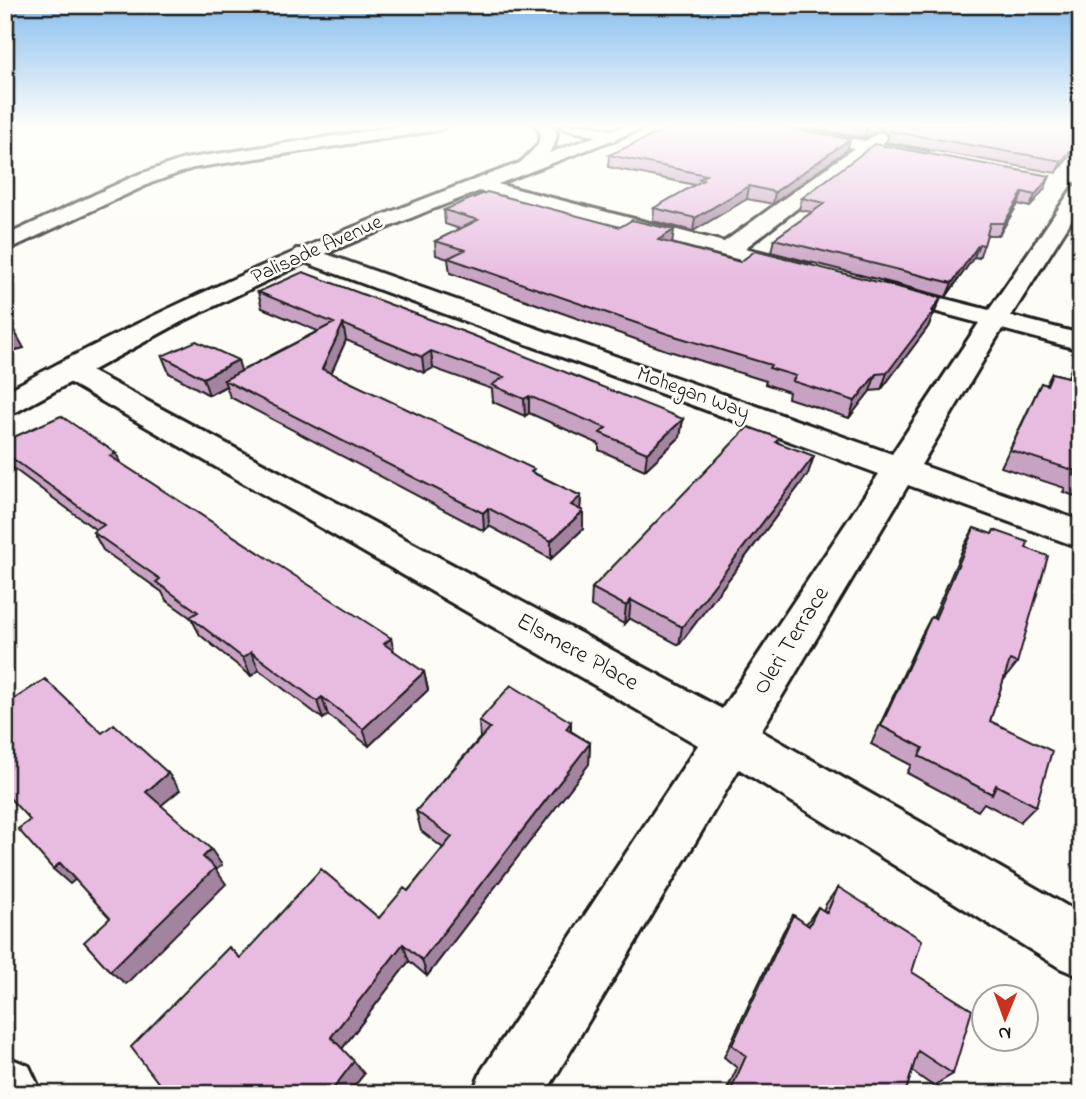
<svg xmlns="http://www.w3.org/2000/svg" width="1086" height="1099" font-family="'Indie Flower',sans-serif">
	<rect width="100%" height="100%" fill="#fdfcf7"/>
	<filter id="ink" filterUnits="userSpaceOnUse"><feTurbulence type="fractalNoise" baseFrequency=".0143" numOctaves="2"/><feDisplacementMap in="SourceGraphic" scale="14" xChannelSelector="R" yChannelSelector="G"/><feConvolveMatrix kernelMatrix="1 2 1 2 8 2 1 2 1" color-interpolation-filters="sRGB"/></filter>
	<g filter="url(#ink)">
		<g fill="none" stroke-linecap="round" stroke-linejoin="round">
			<defs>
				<path id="minor" d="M407 125H448L440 130 193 168 151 183 5 251V236L137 175 184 159Z
					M560 125H589L620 133 622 136 614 141 562 128Z
					M746 125H781L865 141 880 132 888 137 882 144 927 152 930 156 921 161 871 152 745 248 809 264 813 269 809 274 801 276 471 189 469 185 478 179 724 242 854 148 754 130Z
					M1081 184V205L1011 316 1081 334V350L1002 329 921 465 1081 521V548L908 485 761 731 1081 914V977L1060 968 739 769 545 1094H472L482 1070 698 745 58 376 54 370 58 364 68 361 78 364 722 709 879 474 296 259 293 254 296 249H312L892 454 979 323 877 296 874 291 877 286 886 284 989 310 1074 186Z
					M5 1056 29 1066 42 1094H5Z"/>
				<path id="major" d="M535 125H551L557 133 554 146 549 153 627 125H651L425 212 308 261 181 322 16 412 5 414V392C171 302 342 227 520 163L538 145 541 133Z"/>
			</defs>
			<use href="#minor" stroke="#1c1c1c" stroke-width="6"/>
			<use href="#major" stroke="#1c1c1c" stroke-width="6"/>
			<use href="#minor" fill="#fdfcf7" fill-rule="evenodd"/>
			<use href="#major" fill="#fdfcf7" fill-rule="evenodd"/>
		</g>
		<path fill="#c8a2c2" stroke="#1c1c1c" stroke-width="2" d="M796 125H1081L1056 173 886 142 889 135 881 130 864 138Z
			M850 139 847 150 773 204 747 199 693 231 653 221 654 208 695 185 608 167 609 155Z
			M1045 188 1030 207 1018 204 999 235H987L979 258 974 257 946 297 771 252 774 239 812 212 799 210 802 198Z
			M444 210 672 244 740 262 941 298 928 327 881 390 870 391 849 418 788 398 789 392 765 384 766 381 666 350 450 273 448 259 436 255 435 241 460 229 445 224Z
			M258 292 683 419 680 437 645 470 599 450V444L529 413 525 416 493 402 492 389 433 368 424 373 346 340 331 373 581 496 580 509 583 511V529L551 559 489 526 484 531 230 397 226 386 209 395 169 373 162 356 241 371 318 331 262 308Z
			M1081 344V498L1063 492 1065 488 1001 467 1041 383 1046 385 1052 373 1068 377 1077 352Z
			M5 441 116 453 121 464 424 672 428 690 369 746 328 715 323 719 259 670 251 676 200 635 191 618 166 600 162 592 103 550 93 532 96 530 9 465 5 459Z
			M778 442 808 474 679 645 629 618 624 624 591 606 592 588Z
			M974 528 1026 548 1017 663 1003 681 990 721 1036 806 1020 822 984 803 978 811 907 773 911 765 871 744 921 636 931 617 933 618 964 546Z
			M479 721 571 722V731L590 743 589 764 427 976 409 961 342 1049 364 1074 348 1094H167L240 958 379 918 408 891 443 848 421 831 416 811 480 738Z
			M838 887 912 972 953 1074 933 1086 912 1071 905 1094H725L737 1068 724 1057 783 932 793 915 806 924 818 907 823 911 826 904Z"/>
		<path fill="#a2849e" stroke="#1c1c1c" stroke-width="2" d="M872 125H883L881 130 864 138 867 127Z
			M1081 137V142L1056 173 1062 161Z
			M850 139 847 150 773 204 775 192Z
			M1050 176 1045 188 1030 207 1035 195Z
			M749 186 747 199 693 231 695 218Z
			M1023 192 1018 204 999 235 1004 223Z
			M674 230 672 245 658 240Z
			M979 244 974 257 946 297 952 283Z
			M941 298 928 327 881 390 887 373Z
			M343 324 346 340 326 385 322 369Z
			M15 332 24 348 5 353V335Z
			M431 351 433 368 424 373 422 357Z
			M238 360 243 377 224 380 226 386 209 395 203 378Z
			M876 374 870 391 849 418 855 401Z
			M529 396V413L525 416 524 399Z
			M683 419 680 437 645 470 647 453Z
			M116 453 125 471 110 456Z
			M814 456 808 474 679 645 682 627Z
			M581 496 580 514 571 505Z
			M488 508 489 526 484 531 483 513Z
			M583 511V529L551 559V541Z
			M631 600 629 618 624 624 626 606Z
			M391 638 395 656 384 644Z
			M251 652 259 670 251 676 243 658Z
			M424 672 428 690 369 746 363 729Z
			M322 697 328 715 323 719 317 701Z
			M571 722 570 743 566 729Z
			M590 743 589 764 427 976 422 960Z
			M168 773 180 790 158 808 146 792Z
			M211 849 222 865 216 870 226 884 126 984 110 971 203 857Z
			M60 863 76 879 70 884 53 869Z
			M403 944 409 961 341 1050 331 1037Z
			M354 1061 364 1074 348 1094H329Z"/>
		<path fill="#e8bce1" stroke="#1c1c1c" stroke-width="2" d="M676 125H774L850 139 775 192 749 186 695 218 654 208 703 180 699 179 706 175 609 155Z
			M856 125H872L867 127Z
			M893 125H1081V137L1062 161 890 131 894 126Z
			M875 144 1050 176 1035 195 1023 192 1004 223H990L984 245 979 244 952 283 774 239 825 203 802 198Z
			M487 192 620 227 632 220 674 230 658 240 740 262 755 251 941 298 932 311H934L887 373 876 374 855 401 792 381 796 376 769 368 771 365 668 334 448 258 465 250 435 241 478 220 444 210Z
			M303 272 472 335 683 419 647 453 600 433 606 428 529 396 524 399 492 385 504 377 431 351 422 357 343 324 322 369 534 469 531 472 581 496 571 505 583 511 551 541 488 508 483 513 224 380 334 323 258 292Z
			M5 329 15 332 5 335Z
			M196 341 238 360 203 378 162 356Z
			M1081 350V477L1074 475 1076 471 1010 450 1041 383 1047 385 1052 373 1071 378Z
			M61 416 116 453 110 456 391 638 384 644 424 672 363 729 322 697 317 701 251 652 243 658 190 617 198 612 156 582 160 579 93 532 104 525 5 453V441Z
			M748 427 779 438 776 442 814 456 682 627 631 600 626 606 592 588Z
			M974 528 992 534 994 530 1028 542 1026 548 1048 556 1017 663 1010 660 990 721 1052 751 1036 806 996 785 992 794 919 756 923 748 881 726 931 617 935 619Z
			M45 679 102 733 114 724 168 773 146 792 211 849 203 857 215 868 110 971 84 942 110 918 60 863 53 869 18 829 30 820 5 793V705Z
			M511 685 571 722 566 729 590 743 422 960 403 944 331 1037 354 1061 329 1094H167L131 1047 229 947 240 958 321 869 379 918 404 888 408 891 452 837 416 811 490 728 479 721Z
			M838 887 922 940 912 972 972 1010 953 1074 918 1051 905 1094H729L746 1056 732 1045 793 915 809 926 818 907 827 913Z"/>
	</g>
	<linearGradient id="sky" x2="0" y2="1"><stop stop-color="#88beee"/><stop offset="0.45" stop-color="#fefefb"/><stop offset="1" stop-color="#fefefb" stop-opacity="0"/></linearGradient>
	<rect width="1086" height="279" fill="url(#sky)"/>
	<g text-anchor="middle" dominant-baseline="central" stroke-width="5" stroke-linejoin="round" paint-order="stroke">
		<g font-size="21" fill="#1c1c1c" stroke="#fdfcf7">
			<text transform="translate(317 250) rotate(-24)">Palisade Avenue</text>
			<text transform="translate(693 394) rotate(20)">Mohegan Way</text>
		</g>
		<g font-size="24" fill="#1c1c1c" stroke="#fdfcf7">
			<text transform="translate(792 641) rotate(-58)">Oleri Terrace</text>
			<text transform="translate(577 653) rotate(29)">Elsmere Place</text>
		</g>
	</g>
	<rect width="1086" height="1099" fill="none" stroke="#fdfcf7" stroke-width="28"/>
	<rect x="14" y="14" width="1058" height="1071" fill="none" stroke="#1c1c1c" stroke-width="2.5" filter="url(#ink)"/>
	<g transform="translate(1005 1018) rotate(181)"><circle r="33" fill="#fdfcf7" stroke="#a3a29f" stroke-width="2"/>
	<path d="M0-5L12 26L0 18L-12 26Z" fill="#c8321e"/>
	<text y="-10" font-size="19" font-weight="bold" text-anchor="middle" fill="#1c1c1c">N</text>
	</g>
</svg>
